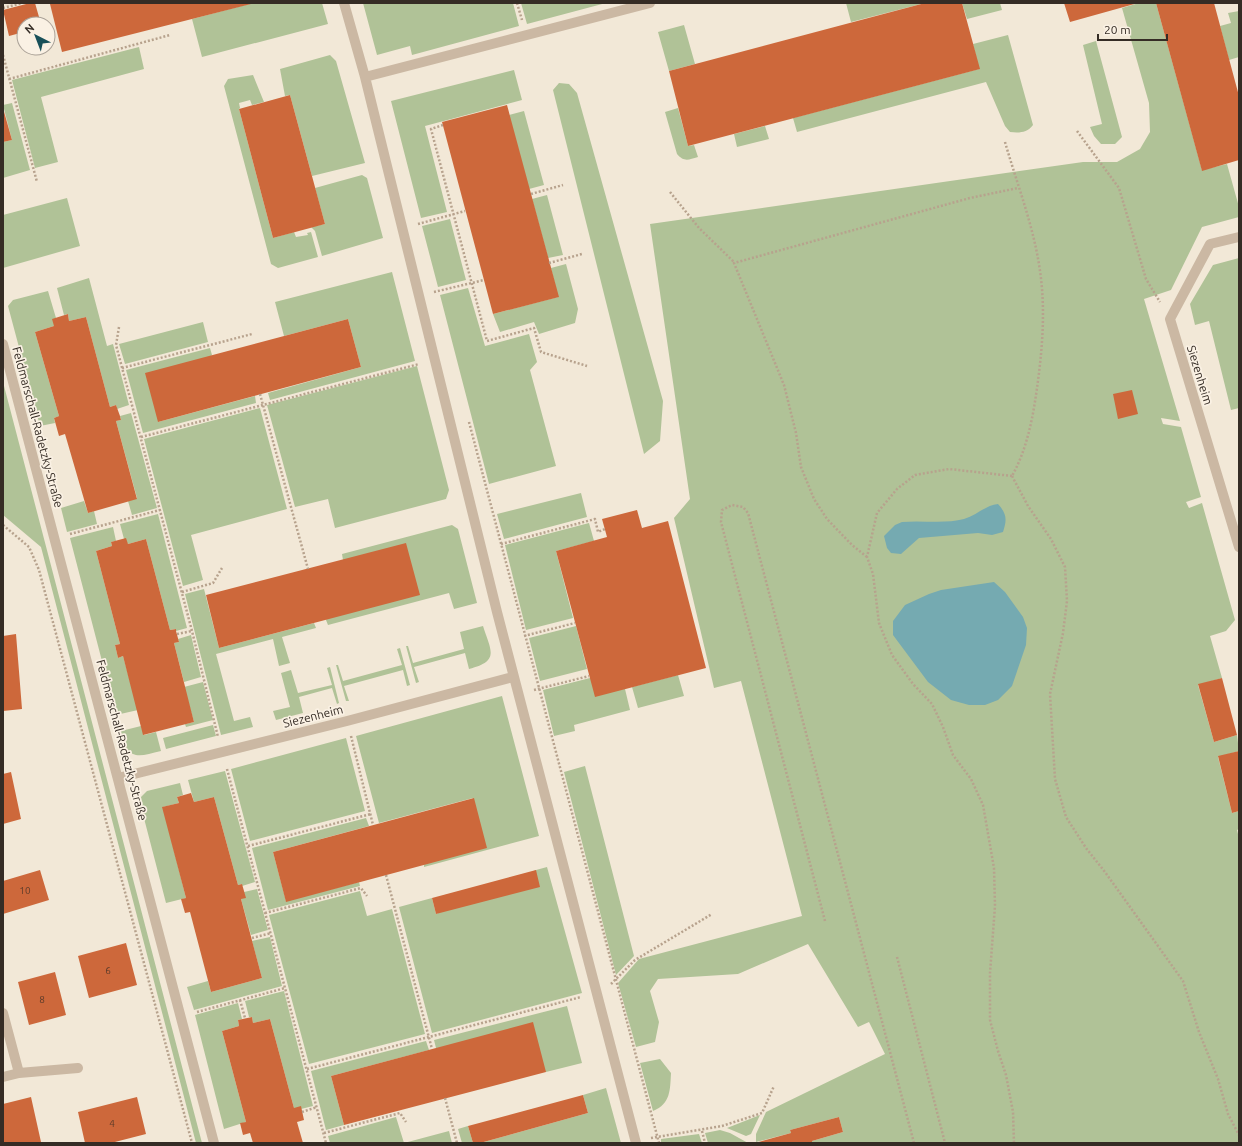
<svg xmlns="http://www.w3.org/2000/svg" width="1242" height="1146" font-family="Ubuntu,sans-serif">
	<rect width="100%" height="100%" fill="#f2e8d7"/>
	<path fill="#b0c297" d="M253 3H322L328 24 202 57 192 19Z
		M363 3H513L519 26 412 55 410 46 377 55Z
		M521 3H606L527 24Z
		M846 3H925L851 22Z
		M962 3H1000L1002 10 967 19Z
		M1139 3H1156L1202 170 1227 164 1239 207V217L1202 227 1171 290 1144 299 1180 421 1161 418 1163 424 1181 427 1201 497 1186 502 1189 508 1202 503 1235 620 1226 631 1210 636 1222 678 1198 685 1214 742 1237 735 1239 751 1218 757 1232 813 1239 811V829L1237 830 1239 838V1143H812V1141L843 1132 839 1117 790 1130 791 1133 756 1142V1134L766 1112 885 1054 869 1022 858 1027 808 944 738 974 658 979 650 991 659 1022 655 1042 636 1047 618 983 639 959 802 916 741 681 714 688 674 518 690 499 650 224 1083 162H1117L1140 149 1150 132 1149 103 1122 8Z
		M1239 11V57L1229 60 1220 26 1231 23 1228 13Z
		M684 25 695 64 669 71 658 32Z
		M1008 35 1033 125C1027 133 1019 133 1010 132L1005 126 986 82 797 132 793 118 979 69 973 44Z
		M1096 41 1122 137 1115 144H1101L1094 136 1090 127 1102 124 1083 45Z
		M139 47 144 69 41 97 58 162 35 168 12 80Z
		M330 55 336 61 365 163 312 176 290 95 285 96 280 69Z
		M514 70 522 100 425 126 447 212 421 218 391 101Z
		M253 75 264 102 252 105 250 100 239 103 240 108 239 109 273 238 294 232 296 237 308 235 307 233 311 232 318 257 278 268 271 264 224 86 228 79Z
		M559 83 569 84 577 93 663 401 660 441 644 454 553 90Z
		M12 103 30 170 3 178V142L12 140 3 105Z
		M678 108 688 146 694 145 698 157C688 160 684 162 677 154L665 112Z
		M524 111 544 185 529 189 509 115Z
		M765 126 769 139 737 147 734 134Z
		M362 175 367 178 383 238 322 256 315 231 311 227 325 224 315 188Z
		M547 195 563 255 548 258 532 199Z
		M67 198 80 246 3 268V215Z
		M450 219 466 280 438 287 422 226Z
		M1239 258V408L1231 410 1209 321 1195 325 1190 304 1213 265Z
		M566 264 578 309 575 323 539 334 534 322 500 332 493 314 558 297 551 268Z
		M392 272 415 361 270 400 268 393 361 367 348 319 284 336 275 302Z
		M89 278 107 346 113 344 129 405 117 409 116 405 110 407 86 317 69 321 68 314 64 315 57 288Z
		M468 288 485 346 529 334 537 362 530 370 556 466 489 484 440 295Z
		M48 291 56 318 54 326 35 332 59 416 54 418 55 423 40 426 8 306 13 300Z
		M203 322 208 342 125 364 119 344Z
		M210 348 212 355 158 422 255 396 256 403 143 433 126 370Z
		M417 366 449 490 446 499 335 528 328 499 295 507 267 405Z
		M3 382 202 1143H196L41 547 3 515Z
		M260 408 287 509 191 535 203 580 183 586 144 439Z
		M131 413 157 508 132 515 128 501 137 498 116 421 121 420 120 416Z
		M581 493 587 517 504 539 497 514Z
		M84 501 88 513 94 511 97 524 67 532 61 508Z
		M158 514 187 628 176 631 175 629 170 630 146 539 128 544 124 539 120 524Z
		M589 523 594 541 556 551 573 618 526 630 505 545Z
		M452 525 458 529 477 603 454 609 449 593 328 625 326 620 343 560 342 554Z
		M113 527 116 541 111 542 112 546 96 551 120 644 115 645 118 658 123 656 138 710 116 715 70 538Z
		M204 589 219 648 314 623 316 628 282 637 290 663 279 666 273 639 216 654 234 721 250 717 253 727 221 735 185 594Z
		M483 626C491 651 500 661 469 669L465 653 414 667 419 682 416 683 406 646H408L413 663 464 649 460 632Z
		M576 626 587 669 540 681 529 638Z
		M191 635 201 677 184 682 174 643 179 642 178 639Z
		M400 648 410 685 407 686 403 670 344 686 349 701H346L336 665H338L343 681 402 665 397 649Z
		M330 667 339 703 337 704 332 688 299 697 303 713 276 720 273 711 290 707 281 673 291 670 298 693 332 685 327 668Z
		M678 675 684 696 638 708 632 687Z
		M590 678 625 689 630 710 574 725 575 731 554 736 543 690Z
		M203 682 213 720 186 727 185 724 194 722 184 687Z
		M502 696 539 836 424 867V865L473 798 379 823 356 736Z
		M213 725 216 736 166 749 163 738Z
		M141 726 144 735 156 732 161 751C137 757 127 761 121 731Z
		M346 738 365 811 250 841 231 769Z
		M585 766 634 956 616 975 564 772Z
		M225 771 255 882 242 886V884L238 885 214 797 194 802 188 780Z
		M180 783 183 795 177 797 179 803 163 807 186 898 166 903 139 799 147 791Z
		M366 818 369 826 273 852 286 901 359 882 360 886 268 910 252 848Z
		M547 867 582 993 432 1033 399 907 432 898 436 914 536 870Z
		M257 889 268 930 251 935 241 899 244 892Z
		M360 891 367 916 392 909 425 1034 309 1064 269 915Z
		M270 937 282 986 194 1010 187 987 208 981 211 992 262 978 252 941Z
		M284 991 313 1106 301 1109 294 1108 270 1019 253 1023 252 1017H249L245 1001Z
		M238 1003 242 1019 238 1020 239 1026 222 1031 246 1122 224 1129 195 1015Z
		M567 1006 582 1063 546 1072 436 1048 434 1040Z
		M426 1041 429 1050 331 1076 344 1125 326 1130 311 1071Z
		M660 1059 671 1073C670 1089 671 1104 653 1111L640 1063Z
		M606 1088 621 1143H480L588 1113 583 1095Z
		M760 1115 751 1134 746 1136 727 1128Z
		M396 1117 404 1143H330L328 1136Z
		M468 1126 473 1143H462L458 1129Z
		M720 1130 730 1133 748 1143H708L705 1133Z
		M449 1131 452 1143H404Z
		M699 1134 702 1143H661V1139Z"/>
	<path fill="#75aab1" d="M998 504C1007 514 1007 520 1003 532L992 535 978 533 919 538 901 554 891 553 887 548 884 536 895 525 902 522C921 520 946 524 964 519 977 515 986 505 998 504Z
		M994 582 1005 592 1023 617 1027 628 1026 645 1012 686 998 700 985 705H969L951 700 928 682 893 635V621L905 605 929 594 941 590Z"/>
	<path fill="#cd683b" d="M30 3H35L41 24H24V32L9 36 3 10Z
		M54 3H251V4L62 52 50 4Z
		M925 3H962L980 69 688 146 669 71Z
		M1064 3H1138L1070 22Z
		M1156 3H1214L1239 96V160L1202 171Z
		M290 95 325 224 273 238 239 109Z
		M507 105 559 297 493 314 442 122Z
		M3 108 12 140 3 142Z
		M68 314 69 321 86 317 110 407 116 405 120 416 121 420 116 421 137 499 88 513 65 434 59 436 54 418 59 416 35 332 54 326 52 319Z
		M348 319 361 367 158 422 145 373Z
		M1132 390 1138 414 1118 419 1113 394Z
		M637 510 642 528 668 521 706 668 595 697 556 551 607 537 602 519Z
		M126 538 128 544 146 539 170 630 176 629V631L179 642 174 643 194 722 143 735 123 656 118 658 115 645 120 644 96 551 112 546 111 542Z
		M406 543 420 595 219 648 206 595Z
		M16 634 22 709 3 711V636Z
		M1222 678 1237 735 1214 742 1198 684Z
		M1239 751V811L1232 813 1218 756Z
		M11 772 21 819 3 824V774Z
		M191 793 194 802 214 797 238 885 242 884 246 898 241 899 262 978 211 992 190 912 185 913 181 899 186 898 162 807 179 803 177 797Z
		M474 798 487 848 286 902 273 852Z
		M40 870 49 900 3 914V881Z
		M536 870 540 887 436 914 432 898Z
		M126 943 137 985 89 998 78 956Z
		M55 972 66 1015 29 1025 18 982Z
		M252 1017 253 1023 270 1019 294 1108 301 1106 304 1120 297 1122 303 1143H253L250 1133 243 1135 240 1123 246 1122 222 1031 239 1026 238 1020Z
		M533 1022 546 1072 344 1125 331 1076Z
		M583 1095 588 1113 480 1143H473L468 1126Z
		M31 1097 41 1142 3 1143V1104Z
		M137 1097 146 1134 111 1143H85L78 1112Z
		M839 1117 843 1132 812 1141V1143H755L791 1133 790 1130Z"/>
	<g fill="none" stroke-linecap="round" stroke-linejoin="round">
		<path stroke="#b7a28d" stroke-width="2.5" stroke-dasharray="2 2" stroke-linecap="butt" d="M517 3 522 20
			M3 8 22 3
			M3 55 37 182
			M9 79 170 35
			M443 125 431 129 487 341 534 328 541 352 587 366
			M1077 131 1119 188 1146 279 1160 302
			M1005 142C1017 184 1034 227 1040 271 1046 312 1042 354 1036 395 1032 422 1026 451 1012 476
			M670 192 699 228 734 262
			M531 194 563 185
			M418 224 465 211
			M549 263 582 254
			M434 292 484 280
			M119 327 116 345 192 631 218 737
			M122 368 252 334
			M260 394 308 569
			M469 422 659 1143
			M141 437 419 364
			M1012 476 949 469 915 475 897 489 877 513 867 557 873 574 879 623 892 655 913 684 932 704 943 727 953 755 971 779 983 805 994 868 995 906 990 973V1020L998 1051 1006 1075 1013 1112 1014 1143
			M1012 476 1028 506 1051 539 1065 567 1067 601 1063 633 1050 694 1055 779 1066 817 1086 848 1105 872 1183 981 1199 1032 1218 1079 1228 1114 1239 1135
			M3 525 29 547 39 570 192 1143
			M70 534 160 510
			M501 544 595 519 598 532 605 529
			M867 557 852 545 827 519 814 499 801 467 796 433 784 385 734 263 970 198 1018 188
			M182 592 213 583 222 568
			M177 634 192 631
			M524 636 575 623
			M534 690 589 676
			M351 736 373 825
			M227 769 326 1143
			M248 846 371 814
			M386 875 432 1049
			M265 913 361 888 367 896
			M825 921 721 522 722 510 732 505 743 507 748 513 914 1143
			M252 938 271 933
			M897 957 945 1143
			M611 984 635 960 712 914
			M240 1000 245 1018
			M197 1012 285 988
			M307 1069 581 997
			M445 1098 457 1143
			M302 1112 317 1107
			M702 1131 705 1143
			M324 1133 400 1113 406 1122
			M651 1138 722 1126 762 1113 774 1086"/>
		<path stroke="#cbb8a3" stroke-width="10" d="M344 3 365 77 497 612 636 1143
			M365 77 650 3
			M1239 237 1210 244 1170 319 1239 547
			M3 344 214 1143
			M118 778 347 721 513 677"/>
		<path stroke="#cbb8a3" stroke-width="10" d="M3 1013 19 1073
			M3 1077 19 1073 78 1068"/>
	</g>
	<g text-anchor="middle" dominant-baseline="central" stroke-width="3.5" stroke-linejoin="round" paint-order="stroke">
		<g font-size="10" fill="#5b3b2a">
			<text x="25" y="890">10</text>
			<text x="108" y="970">6</text>
			<text x="42" y="999">8</text>
			<text x="112" y="1123">4</text>
		</g>
		<g font-size="12" fill="#352c25" stroke="#faf1e4">
			<text transform="translate(1200 375) rotate(73)">Siezenheim</text>
			<text transform="translate(38 427) rotate(75)">Feldmarschall-Radetzky-Straße</text>
			<text transform="translate(313 716) rotate(-14)">Siezenheim</text>
			<text transform="translate(122 740) rotate(75)">Feldmarschall-Radetzky-Straße</text>
		</g>
	</g>
	<rect width="1242" height="1146" fill="none" stroke="#352c25" stroke-width="8"/>
	<g transform="translate(36 36) rotate(318)"><circle r="19" fill="#faf1e4" stroke="#aba298"/>
	<path d="M0-3L7 15L0 10L-7 15Z" fill="#195059"/>
	<text y="-6" font-size="11" font-weight="bold" text-anchor="middle" fill="#352c25">N</text>
	</g>
	<path d="M1098 34v6h69v-6" fill="none" stroke="#352c25" stroke-width="2"/>
	<text x="1104" y="34" font-size="12" fill="#352c25" stroke="#faf1e4" stroke-width="3" paint-order="stroke">20 m</text>
</svg>
